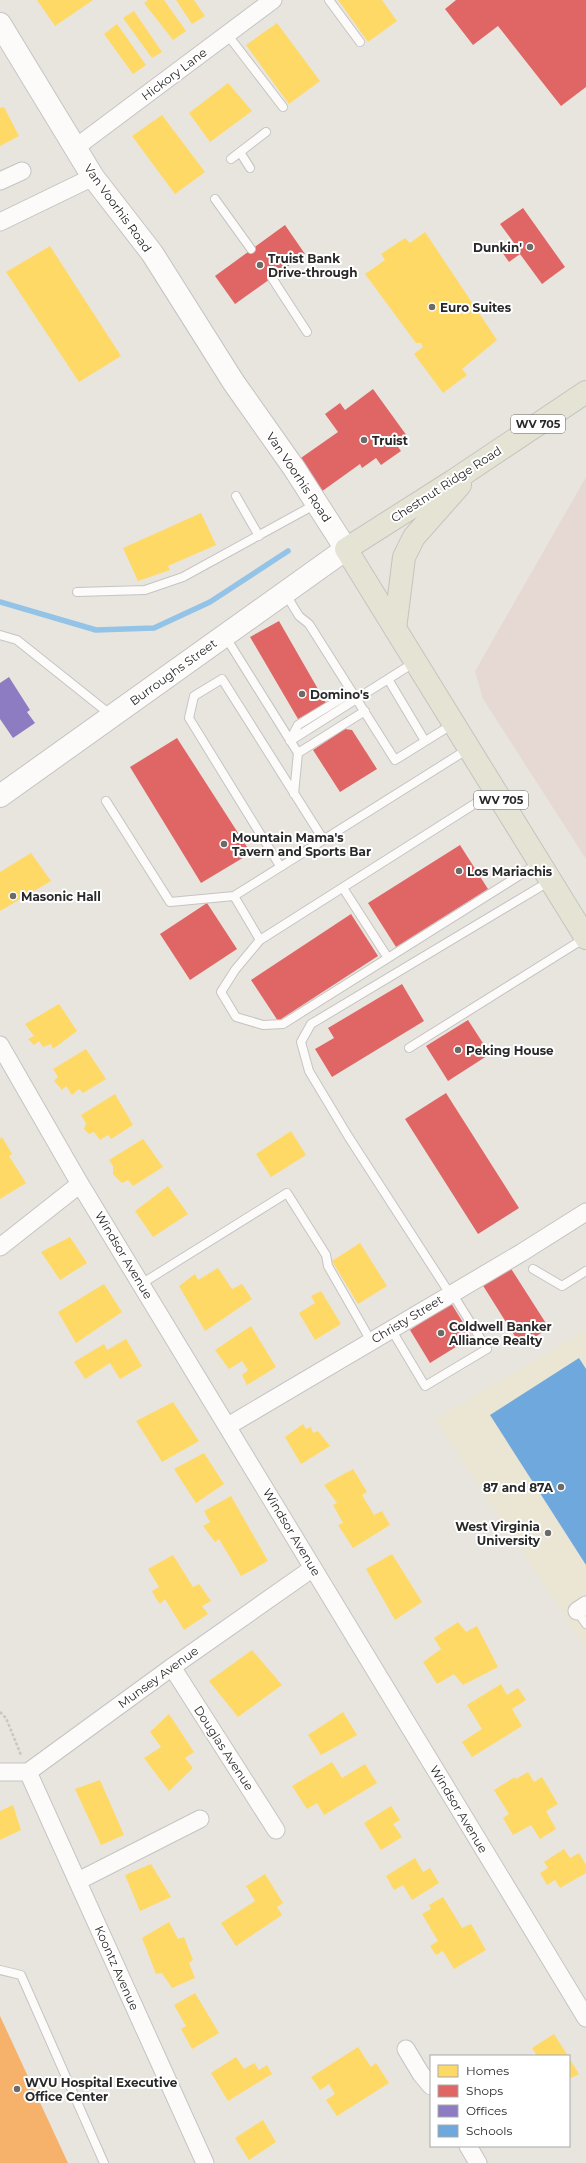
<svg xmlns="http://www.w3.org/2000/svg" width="586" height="2163" font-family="Montserrat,sans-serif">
	<rect width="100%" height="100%" fill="#e8e5de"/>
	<path fill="#eae6d3" d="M586 1330V1648L435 1419Z"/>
	<path fill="#e6d9d4" d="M586 477V859L483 699 475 671Z"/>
	<path fill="#ffd966" d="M37 0H93L55 26Z
		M148 0H164L186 31 173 40 144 3Z
		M176 0H194L205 16 192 24Z
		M338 0H382L397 21 368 42Z
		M134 11 162 52 152 58 123 18Z
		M277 23 320 81 289 104 246 45Z
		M117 24 146 65 133 74 104 34Z
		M228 83 252 111 210 142 189 113Z
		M4 107 19 136 0 146V108Z
		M162 115 205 172 175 194 132 136Z
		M425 232 497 340 462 369 467 375 443 393 414 354 423 347 421 343H416L365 274 385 260 381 254 405 238 410 243Z
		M50 246 121 356 79 382 6 272Z
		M201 513 216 545 168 566 170 570 138 581 123 548Z
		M31 853 51 881 0 911V872Z
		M59 1004 77 1031 53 1049 51 1044 43 1047 39 1041 34 1045 28 1039 34 1036 25 1024Z
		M86 1049 106 1079 83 1093 79 1089 72 1095 66 1086 62 1090 54 1081 58 1077 53 1069Z
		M115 1094 133 1125 111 1139 108 1135 100 1140 94 1132 89 1134 84 1129 86 1123 81 1115Z
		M291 1131 306 1155 271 1177 256 1154Z
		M2 1137 12 1154 9 1156 26 1183 0 1199V1139Z
		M143 1139 163 1167 133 1186 128 1180 122 1183 113 1174V1166L109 1160Z
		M168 1186 188 1214 153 1237 135 1211Z
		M70 1237 87 1263 60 1280 41 1252Z
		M360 1243 387 1286 358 1304 332 1261Z
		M218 1268 232 1289 242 1284 252 1299 205 1331 179 1286 195 1274 198 1280Z
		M104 1284 122 1312 76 1343 58 1312Z
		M321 1291 341 1324 315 1340 299 1313 315 1303 311 1296Z
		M251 1326 276 1367 247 1385 242 1375 248 1370 242 1361 229 1369 215 1350Z
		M126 1339 142 1366 120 1379 110 1363 85 1379 74 1362 104 1344 107 1350Z
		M173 1402 199 1441 162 1462 136 1421Z
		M303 1424 306 1429 311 1427 313 1433 318 1431 330 1446 301 1464 285 1437Z
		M204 1453 224 1484 196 1503 174 1469Z
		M353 1469 367 1492 362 1495 374 1515 382 1511 390 1525 353 1548 338 1525 343 1523 333 1505 337 1503 324 1485Z
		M231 1496 268 1561 241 1576 219 1539 215 1542 203 1526 210 1522 204 1511Z
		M392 1554 422 1602 395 1620 366 1569Z
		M173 1555 193 1587 199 1584 211 1601 202 1606 208 1614 184 1630 165 1599 160 1604 155 1597 152 1591 159 1587 148 1569Z
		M458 1622 466 1632 477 1626 498 1667 463 1685 454 1674 437 1684 423 1662 441 1649 434 1638Z
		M252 1650 282 1685 238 1717 209 1681Z
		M501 1684 507 1695 518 1688 526 1700 512 1709 522 1726 472 1757 462 1742 482 1729 467 1705Z
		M343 1712 357 1735 321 1755 308 1735Z
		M169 1714 194 1752 185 1758 193 1768 169 1791 144 1758 161 1747 150 1732Z
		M332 1762 342 1778 365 1764 377 1783 324 1815 317 1803 307 1809 292 1786Z
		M528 1772 534 1782 542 1777 558 1804 546 1811 556 1829 540 1839 531 1825 513 1835 503 1818 509 1814 494 1790 515 1777 516 1779Z
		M100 1780 124 1835 101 1845 75 1789Z
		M13 1805 21 1830 0 1840V1811Z
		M391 1806 400 1820 393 1824 402 1837 381 1850 364 1823Z
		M564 1849 570 1858 579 1853 586 1865V1873L560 1888 555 1880 547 1885 540 1873 548 1868 544 1862Z
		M415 1858 423 1872 430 1868 439 1883 412 1900 403 1885 394 1890 386 1876Z
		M151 1864 171 1897 140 1911 125 1875Z
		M265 1874 283 1903 277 1907 282 1915 236 1946 221 1923 255 1901 246 1886Z
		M443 1897 462 1928 471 1924 486 1950 454 1969 443 1951 436 1955 430 1946 438 1941 422 1914 431 1909 429 1905Z
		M169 1922 178 1939 184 1937 193 1960 189 1963 195 1978 172 1988 162 1973 156 1974 142 1938Z
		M195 1993 219 2033 192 2049 181 2029 186 2026 174 2005Z
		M554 2034 568 2056H537L532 2048Z
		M358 2047 371 2067 376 2063 389 2083 337 2116 326 2100 335 2094 329 2084 320 2090 311 2077Z
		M236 2057 244 2069 254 2063 259 2070 267 2065 272 2074 228 2101 211 2073Z
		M569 2058 579 2074 569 2079Z
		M263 2120 276 2142 249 2160 235 2138Z"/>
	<path fill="#e06666" d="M456 0H586V87L561 106 498 26 473 45 445 9Z
		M523 208 565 267 542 284 520 254 509 262 502 252 514 243 500 224Z
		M285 225 305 254 235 304 215 276Z
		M373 389 407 436 396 444 401 451 381 465 376 458 362 468 360 464 321 492 298 460 338 432 325 414 340 403 345 410Z
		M279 621 326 703 298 719 250 637Z
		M345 729 352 730 377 769 340 792 313 750Z
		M177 738 251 853 201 883 130 767Z
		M460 845 488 889 396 947 368 903Z
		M207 903 237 949 190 980 160 934Z
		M351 914 378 956 278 1021 251 980Z
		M402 984 424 1021 332 1077 315 1049 334 1038 328 1028Z
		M468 1020 490 1054 448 1081 426 1046Z
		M446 1093 519 1208 478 1234 405 1119Z
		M510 1267 549 1328 521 1346 482 1284Z
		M451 1303 472 1337 430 1363 410 1330Z"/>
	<path fill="#8e7cc3" d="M9 677 30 710 27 712 35 723 13 738 0 719V683Z"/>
	<path fill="#6fa8dc" d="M579 1358 586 1369V1565L490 1415Z"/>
	<path fill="#f6b26b" d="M0 2016 68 2163H0Z"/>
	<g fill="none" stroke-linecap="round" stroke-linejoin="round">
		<path stroke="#93c3e7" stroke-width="5.5" d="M0 602 96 630 154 628 210 602 288 551"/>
		<defs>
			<path id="lane" d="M329 0 360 42
				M227 34 283 107
				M240 152 266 132
				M231 159 240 152 250 168
				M215 199 251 249
				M272 278 307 332
				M236 496 259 536
				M77 592 145 590 183 577 316 504
				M285 593 299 616 309 624 395 760 453 724
				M0 635 17 640 111 715
				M225 636 298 753 294 794
				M388 679 425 741
				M290 740 298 725 347 695 357 699
				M290 741 415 662
				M468 749 234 896 260 940 495 791
				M298 753 365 711
				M106 801 170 902 234 896
				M280 866 189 718 194 696 222 679 323 839
				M343 888 388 958
				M260 940 235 970 221 992 236 1017 263 1025 283 1024 539 863
				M409 1048 585 938
				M533 1269 562 1286 586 1271
				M141 1284 287 1193 326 1255 328 1266 371 1341
				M450 1294 348 1136 309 1071 301 1042 311 1024 550 881
				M391 1329 425 1386 487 1349 452 1293
				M577 1611 586 1624
				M0 1970 21 1975 104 2163"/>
			<path id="street" d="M75 148 273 0
				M0 181 22 171
				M0 222 93 177
				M0 1045 80 1184 586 2018
				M0 1247 80 1184
				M228 1426 521 1253 586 1212
				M577 1611 586 1605
				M172 1667 276 1830
				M0 1772H28L172 1667 313 1568
				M28 1772 205 2163
				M78 1881 200 1819
				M406 2049 421 2074 431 2086
				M468 2146 478 2163"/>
			<path id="secondary" d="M0 24 93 177 152 253 234 383 294 468 346 549 0 796"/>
			<path id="primary" d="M586 392 453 481 346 549 586 938
				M395 629 404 557 414 537 460 485"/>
		</defs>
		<use href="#lane" stroke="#c5c4c4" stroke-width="10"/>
		<use href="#street" stroke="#c5c4c4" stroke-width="19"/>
		<use href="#secondary" stroke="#c5c4c4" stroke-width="24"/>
		<use href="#primary" stroke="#c4c3c0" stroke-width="24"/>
		<path stroke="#c8c7c6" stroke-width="2.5" stroke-dasharray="3 2" stroke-linecap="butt" d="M0 1712 6 1718 21 1755"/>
		<use href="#lane" stroke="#fcfbfa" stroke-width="8"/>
		<use href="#street" stroke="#fcfbfa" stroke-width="17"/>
		<use href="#secondary" stroke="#fcfbfa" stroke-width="22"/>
		<use href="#primary" stroke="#e5e4d4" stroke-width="22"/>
	</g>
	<g fill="#6c6b68" stroke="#fff" stroke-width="1.5">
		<circle cx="530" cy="247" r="4"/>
		<circle cx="260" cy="265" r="4"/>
		<circle cx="432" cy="307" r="4"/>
		<circle cx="364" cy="440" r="4"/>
		<circle cx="302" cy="694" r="4"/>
		<circle cx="224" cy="844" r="4"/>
		<circle cx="459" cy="871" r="4"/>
		<circle cx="13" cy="896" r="4"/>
		<circle cx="458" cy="1050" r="4"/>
		<circle cx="441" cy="1333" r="4"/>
		<circle cx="561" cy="1487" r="4"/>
		<circle cx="548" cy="1533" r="4"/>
		<circle cx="17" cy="2089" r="4"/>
	</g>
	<g text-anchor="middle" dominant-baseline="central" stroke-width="4" stroke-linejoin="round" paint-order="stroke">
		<g fill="#fff" stroke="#696969" stroke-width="1">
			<rect x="511" y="415" width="54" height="18" rx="3"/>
			<rect x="474" y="791" width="54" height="18" rx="3"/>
		</g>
		<g font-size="11" font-weight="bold" fill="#292929">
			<text x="538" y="424">WV 705</text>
			<text x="501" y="800">WV 705</text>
		</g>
		<g font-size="12" fill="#292929" stroke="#fff">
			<text transform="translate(174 74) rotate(-37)">Hickory Lane</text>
			<text transform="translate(118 208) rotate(54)">Van Voorhis Road</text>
			<text transform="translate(299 477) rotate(56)">Van Voorhis Road</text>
			<text transform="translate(446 484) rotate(-33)">Chestnut Ridge Road</text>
			<text transform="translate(173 672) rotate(-36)">Burroughs Street</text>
			<text transform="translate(124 1255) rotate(59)">Windsor Avenue</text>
			<text transform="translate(407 1319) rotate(-31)">Christy Street</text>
			<text transform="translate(292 1532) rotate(59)">Windsor Avenue</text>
			<text transform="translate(158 1677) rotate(-36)">Munsey Avenue</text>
			<text transform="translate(224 1748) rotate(57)">Douglas Avenue</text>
			<text transform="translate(459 1809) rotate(59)">Windsor Avenue</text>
			<text transform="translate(117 1968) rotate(66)">Koontz Avenue</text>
		</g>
		<g font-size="12" font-weight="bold" fill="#292929" stroke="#fff" text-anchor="start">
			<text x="522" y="247" text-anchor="end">Dunkin'</text>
			<text x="268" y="258">Truist Bank<tspan x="268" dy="14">Drive-through</tspan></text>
			<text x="440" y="307">Euro Suites</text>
			<text x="372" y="440">Truist</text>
			<text x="310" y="694">Domino's</text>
			<text x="232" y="837">Mountain Mama's<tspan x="232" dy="14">Tavern and Sports Bar</tspan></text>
			<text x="467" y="871">Los Mariachis</text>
			<text x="21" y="896">Masonic Hall</text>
			<text x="466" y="1050">Peking House</text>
			<text x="449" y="1326">Coldwell Banker<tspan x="449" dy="14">Alliance Realty</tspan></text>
			<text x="553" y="1487" text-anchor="end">87 and 87A</text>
			<text x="540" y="1526" text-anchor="end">West Virginia<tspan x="540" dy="14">University</tspan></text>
			<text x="25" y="2082">WVU Hospital Executive<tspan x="25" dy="14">Office Center</tspan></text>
		</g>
	</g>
	<rect x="430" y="2055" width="140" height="92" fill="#ffffff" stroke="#a9a9a9"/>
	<rect x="438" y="2065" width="20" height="12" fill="#ffd966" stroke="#a9a9a9"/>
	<text x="466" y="2075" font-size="12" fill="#292929">Homes</text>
	<rect x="438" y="2085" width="20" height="12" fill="#e06666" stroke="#a9a9a9"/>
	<text x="466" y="2095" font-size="12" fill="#292929">Shops</text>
	<rect x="438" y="2105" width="20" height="12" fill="#8e7cc3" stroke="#a9a9a9"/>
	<text x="466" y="2115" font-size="12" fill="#292929">Offices</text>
	<rect x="438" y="2125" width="20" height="12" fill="#6fa8dc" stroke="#a9a9a9"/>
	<text x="466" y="2135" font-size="12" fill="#292929">Schools</text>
</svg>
